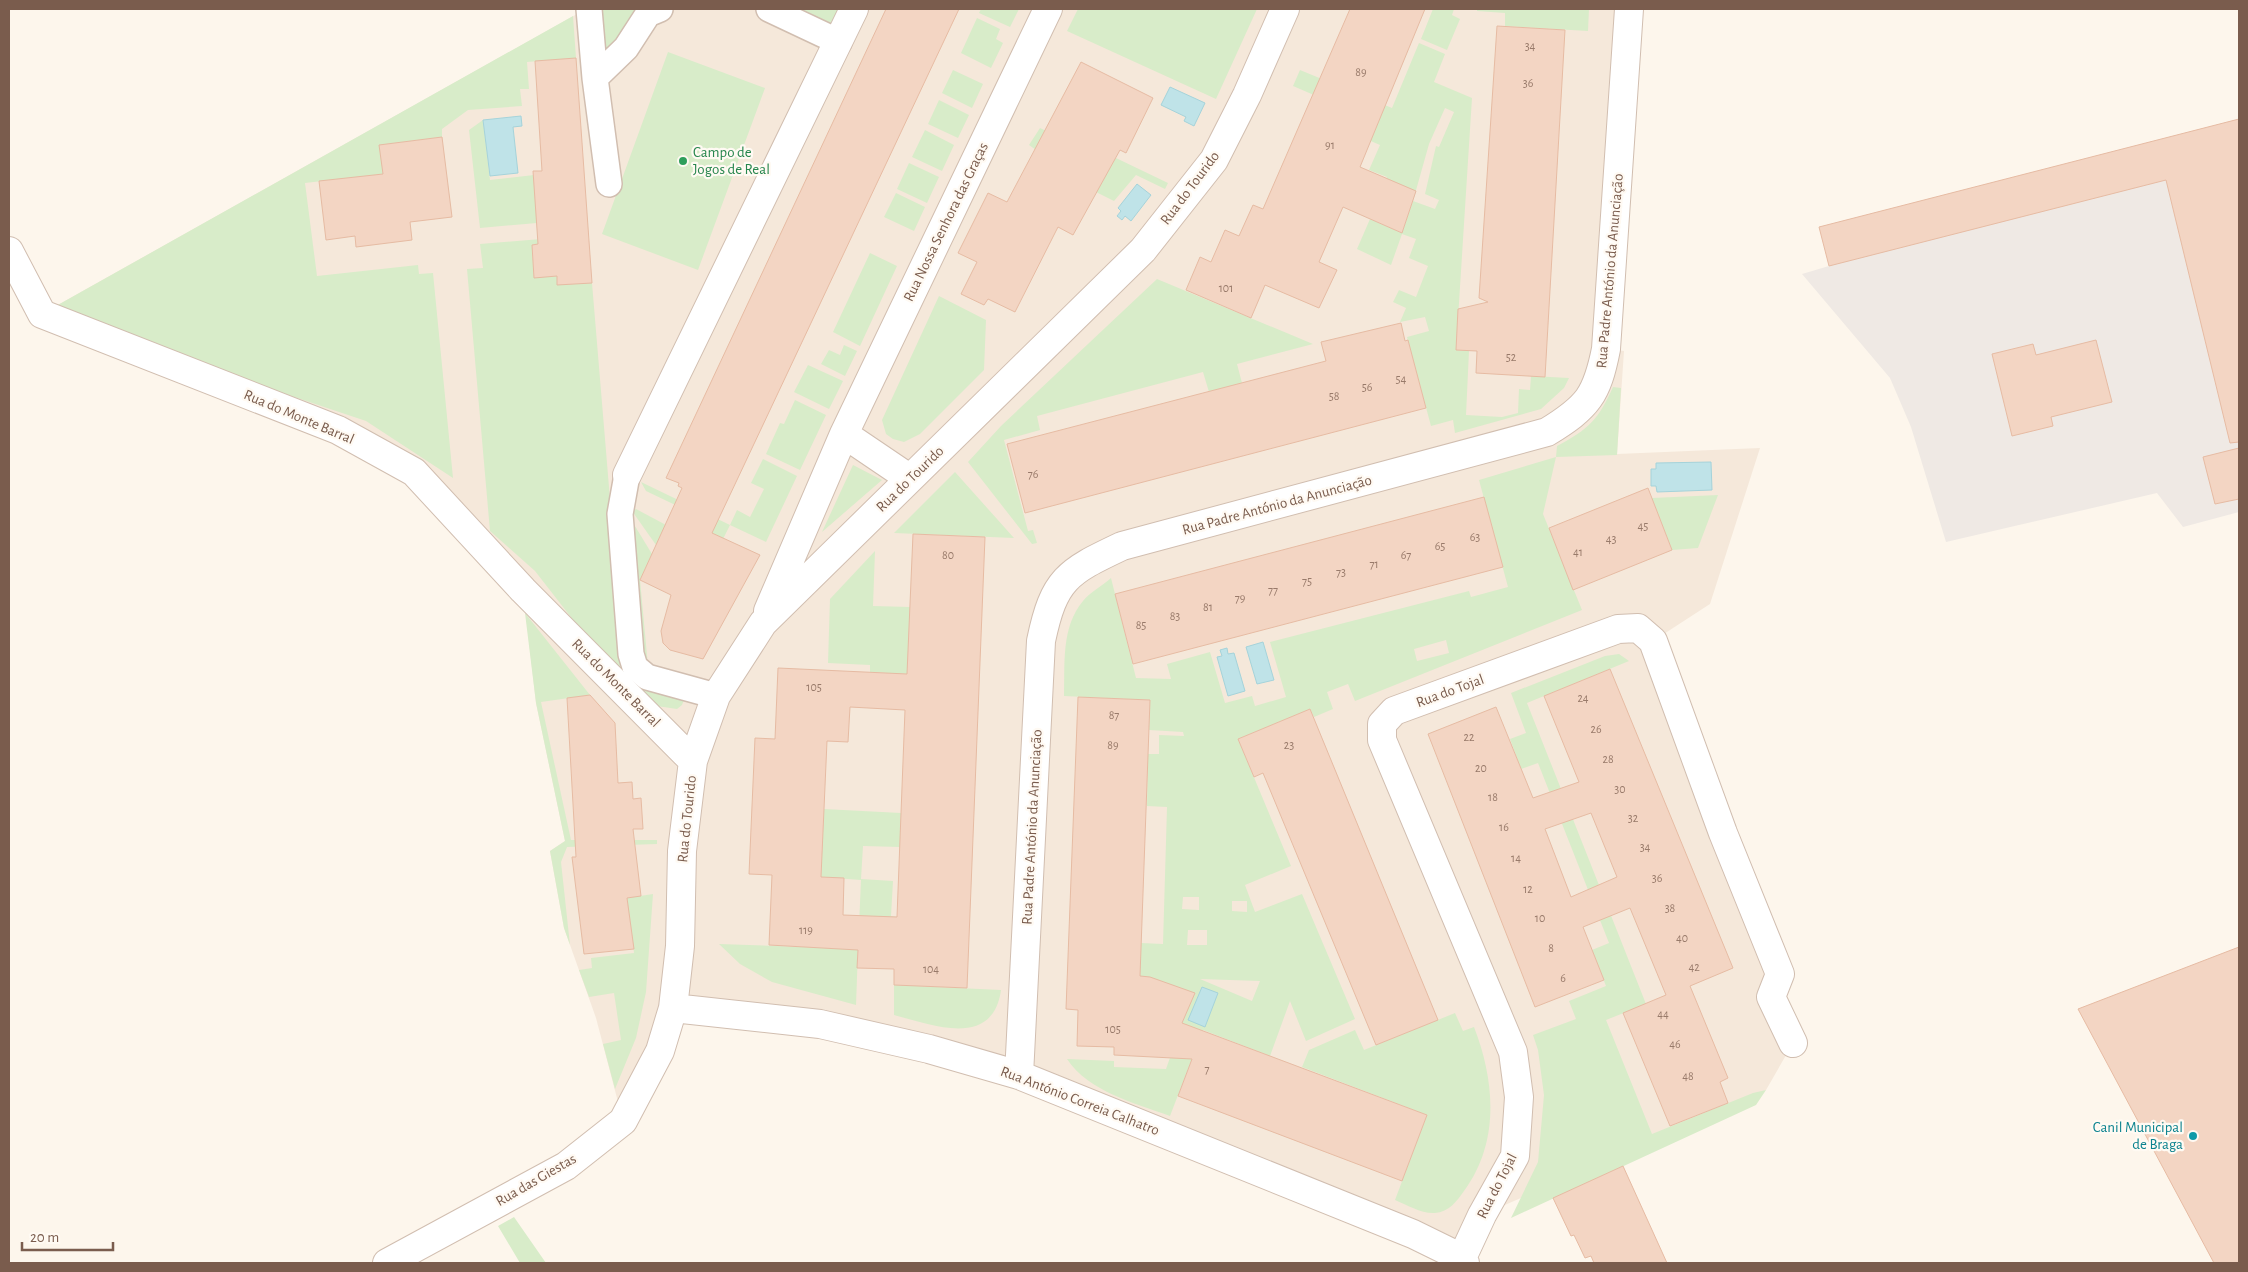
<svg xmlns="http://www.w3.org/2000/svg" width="2248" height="1272" font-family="'Alegreya Sans',sans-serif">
	<rect width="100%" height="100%" fill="#fdf6ec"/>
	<path fill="#f5e8da" d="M586 9H769L839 42 854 9H1629L1607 349 1624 351 1617 454 1760 448 1710 604 1653 641 1793 1043 1766 1090 1482 1215 1458 1252 1021 1069 821 1010 673 1008 623 1121 596 1018 564 928 550 851 565 841 536 703 523 590 414 472 56 306Z"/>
	<path fill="#efe9e4" d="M2239 119V512L2183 527 2157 493 1946 542 1911 427 1890 378 1802 274 1829 266 1819 227Z"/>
	<path fill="#d8ecc9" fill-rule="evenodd" d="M589 9H660L595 78Z
		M769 9H839L824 35Z
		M981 9H1019L1010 27 979 13Z
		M1078 9H1257L1216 99 1067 31Z
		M1433 9H1454L1452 15 1460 19 1447 50 1421 39Z
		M1477 9H1589L1588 31 1505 26V13L1477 11Z
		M573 16 576 58 527 62 529 89H520L522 106 468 110 442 129V137L380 145 383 174 305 183 317 276 418 265 419 274 433 273 453 478 366 421 211 369 56 306Z
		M977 18 1000 29 996 39 1003 43 991 68 961 53Z
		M1419 43 1445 54 1434 82 1472 98 1456 350 1469 351 1466 415 1502 417 1518 413 1519 389 1530 390 1531 376 1569 378 1564 388 1541 409 1455 433 1453 420 1431 426 1407 337 1429 331 1425 317 1400 322 1406 308 1393 302 1399 290 1416 297 1428 266 1409 258 1416 239 1402 234 1391 265 1357 249 1370 219 1402 233 1413 201 1383 187 1387 177 1369 170 1380 145 1329 123 1337 105 1293 86 1300 70 1392 108ZM1445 108 1454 112 1439 147 1436 146 1425 194 1439 200 1435 209 1413 201 1429 144Z
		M668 52 765 88 698 270 602 234Z
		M953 70 983 84 972 108 942 93Z
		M939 100 969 115 958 138 928 124Z
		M483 120 490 180 534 175 537 223 480 228 469 130Z
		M1040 128 1088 151 1091 146 1168 183 1165 189 1136 175 1114 201 1096 192 1029 145Z
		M925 130 954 145 942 171 912 157Z
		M909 163 939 177 927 203 897 189Z
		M896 193 925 207 914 231 884 217Z
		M541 239V244L532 245 534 277 557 276V284L592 283 624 667 685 697 682 705 677 709 650 705 609 666 535 571 490 531 467 269 483 268 480 244Z
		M870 253 897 266 860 346 833 332Z
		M1157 279 1313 344 1237 364 1242 383 1209 392 1203 372 1037 416 1040 430 1004 440 1028 531 1033 530 1037 543 1032 544 968 462 1001 426Z
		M939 296 986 320 984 370 920 434 904 442 893 439 886 434 882 420Z
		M844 345 857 351 845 376 821 364 829 350 840 355Z
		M808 365 843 381 829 409 794 392Z
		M1613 387 1621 388 1617 455 1556 457 1543 514 1582 610 1355 701 1348 684 1327 692 1333 709 1314 717 1310 709 1238 739 1291 866 1245 885 1255 912 1302 894 1355 1019 1306 1041 1290 1001 1270 1056 1203 1030 1170 1116C1135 1103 1089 1092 1067 1059L1114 1061V1067L1166 1069 1191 999 1138 1012 1141 943 1163 944 1167 807 1147 806 1148 754H1159V735L1184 736 1183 732 1149 730 1150 700 1064 696C1065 664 1061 627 1083 601 1090 592 1102 586 1111 578L1136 678 1171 679 1167 664 1210 652 1225 703 1252 696 1255 706 1286 697 1270 642 1469 591 1471 597 1508 587 1479 480 1556 457 1557 446C1589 429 1598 420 1613 387ZM1446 640 1449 653 1417 661 1414 649ZM1183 897H1199V910L1182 909ZM1232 901H1247V912L1232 911ZM1188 930H1207V945H1187ZM1200 979 1260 981 1252 1001Z
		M795 400 826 415 800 470 766 454 780 423 784 424Z
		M763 459 797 476 766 542 730 525 723 539 711 534 715 524 646 491 641 482 730 525 737 510 750 517 764 489 751 483Z
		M853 465 882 480 822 532Z
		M955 472 1014 538 894 533Z
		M1718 495 1698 548 1672 550 1652 498Z
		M636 509 666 525 656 545 632 511Z
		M627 513 652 554 640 580 648 666 643 659Z
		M875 551 873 606 910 607 907 674 870 672V665L828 663 830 599Z
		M525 613 590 695 541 702 571 840H657V844L567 847 561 862 570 945 564 928 550 851 565 841 536 703Z
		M1619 654 1629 661 1527 703 1646 1004 1606 1020 1652 1134 1753 1093 1766 1090 1756 1105 1511 1218 1538 1162 1544 1095 1538 1050 1533 1035 1576 1019 1569 1001 1606 986 1592 950 1609 943 1538 763 1521 769 1510 739 1526 733 1511 693 1605 656Z
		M824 809 901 813 900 847 863 846 861 879 893 881 891 916 897 917 896 940 858 950 856 1005 772 982 740 964 719 944 858 949 861 880 821 877Z
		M653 894 646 992 636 1038 615 1089 603 1044 621 1040 614 993 589 997 579 970 592 968 591 958 634 953 627 898Z
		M894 985 1001 990C993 1049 932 1025 894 1015Z
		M1455 1013 1463 1031 1474 1027C1495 1081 1500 1142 1464 1191 1457 1201 1449 1212 1435 1213 1422 1214 1407 1205 1395 1200L1427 1115 1302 1067 1309 1050 1355 1030 1364 1050Z
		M514 1217 546 1263H520L498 1226Z"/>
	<path fill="#bfe3e8" stroke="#a5d3da" d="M1170 87 1205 103 1194 126 1184 121 1186 117 1161 105Z
		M521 116 522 126 513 127 518 173 490 176 483 120Z
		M1137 184 1151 195 1131 221 1125 216 1122 220 1117 216 1121 211 1118 208Z
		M1711 462 1712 490 1657 492 1656 486H1651V469H1656V463Z
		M1263 642 1274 680 1257 684 1246 647Z
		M1227 648 1228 654 1234 653 1245 691 1228 696 1217 657 1222 656 1220 650Z
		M1202 987 1218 993 1205 1027 1188 1020Z"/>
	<path fill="#f3d5c3" stroke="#e6bba3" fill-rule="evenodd" d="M886 9H959L712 533 760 555 703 659 670 650 663 643 661 631 671 595 640 580 682 488 678 486 679 483 666 478Z
		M1350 9H1425L1360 167 1416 191 1402 233 1343 207 1319 262 1337 270 1319 308 1265 285 1251 318 1186 290 1200 257 1211 262 1225 230 1239 236 1253 205 1263 209Z
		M1497 26 1565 30 1545 377 1476 373 1477 351 1456 350 1458 309 1488 302 1479 298Z
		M576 58 592 283 557 285V276L534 278 532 245 538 244 533 171H542L535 61Z
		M1081 62 1153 98 1126 153 1120 150 1073 235 1058 227 1015 312 988 299 984 305 961 294 977 262 958 253 988 193 1007 202Z
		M2239 119V442L2230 443 2166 180 1829 266 1819 227Z
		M442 137 452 217 410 222 412 240 356 247 355 236 326 240 319 181 383 174 379 145Z
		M1401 323 1405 341 1408 340 1426 408 1025 513 1007 444 1326 361 1321 342Z
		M2096 340 2112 402 2051 417 2053 426 2012 436 1992 354 2033 344 2036 355Z
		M2239 448V499L2215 504 2203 457Z
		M1648 488 1672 550 1573 590 1549 528Z
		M1484 497 1503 567 1133 664 1115 594Z
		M913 534 985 537 967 988 894 985V969L857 968 858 950 769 945 772 875 749 874 755 738 775 739 778 668 907 674ZM850 707 905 710 897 917 843 915 844 878 821 877 827 741 848 742Z
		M1610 669 1733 968 1690 986 1728 1078 1720 1082 1728 1103 1670 1126 1623 1013 1666 995 1630 908 1583 927 1604 980 1535 1007 1428 734 1496 707 1533 798 1579 782 1544 696ZM1591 813 1617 877 1571 897 1545 829Z
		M590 695 615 723 618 783 632 782 633 799 641 798 643 829H633L641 896 627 898 634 949 584 954 572 857H576L567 698Z
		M1078 697 1150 700 1140 976 1150 977 1195 993 1182 1023 1427 1115 1402 1181 1178 1096 1192 1059 1114 1055V1047L1077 1046 1078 1010 1066 1009Z
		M1310 709 1438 1020 1376 1045 1263 773 1254 777 1238 739Z
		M2239 947V1263H2214L2078 1009Z
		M1623 1166 1667 1263H1594L1591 1256 1585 1258 1574 1235 1571 1236 1553 1198Z"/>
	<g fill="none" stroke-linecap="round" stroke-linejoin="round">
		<defs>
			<path id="pedestrian" d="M589 9 595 78 609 184
				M769 9 839 42
				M595 78 626 48 648 14 660 9
				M627 475 620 514 631 654 635 667 647 677 716 696"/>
			<path id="minor" d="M9 251 42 314 338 430 414 472 523 590 693 761
				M844 434 909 478
				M627 475 854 9
				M768 611 844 434 1048 9
				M673 1008 820 1024 929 1049 1019 1075 1413 1234 1462 1258 1465 1263
				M1019 1075 1041 641C1054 579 1067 572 1122 546L1547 432C1588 407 1597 395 1606 349L1629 9
				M1462 1258 1482 1215 1515 1156 1519 1097 1513 1052 1382 740V724L1394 711 1618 629 1638 628 1653 641 1723 833 1780 974 1771 997 1793 1043
				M387 1263 566 1166 623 1121 660 1051 673 1008 680 946 682 851 693 761 716 696 763 623 1143 250 1214 160 1247 95 1285 9"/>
		</defs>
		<use href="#pedestrian" stroke="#d1beb0" stroke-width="28"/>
		<use href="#minor" stroke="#d1beb0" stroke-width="30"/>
		<use href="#pedestrian" stroke="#fff" stroke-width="25"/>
		<use href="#minor" stroke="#fff" stroke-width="28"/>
	</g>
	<circle fill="#2e9e5b" stroke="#fffaf3" stroke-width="2" cx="683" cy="161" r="5"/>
	<circle fill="#0f9aa8" stroke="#fffaf3" stroke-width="2" cx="2193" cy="1136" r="5"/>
	<g text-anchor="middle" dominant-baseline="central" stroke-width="4.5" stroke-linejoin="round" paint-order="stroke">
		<g font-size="12" fill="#987a6a">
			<text x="1530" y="46">34</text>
			<text x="1361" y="72">89</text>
			<text x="1528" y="83">36</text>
			<text x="1330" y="145">91</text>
			<text x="1226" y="288">101</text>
			<text x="1511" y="357">52</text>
			<text x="1401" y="379">54</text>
			<text x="1367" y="387">56</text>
			<text x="1334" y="396">58</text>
			<text x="1033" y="474">76</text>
			<text x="1643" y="526">45</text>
			<text x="1475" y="537">63</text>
			<text x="1611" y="539">43</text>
			<text x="1440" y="546">65</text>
			<text x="1578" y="552">41</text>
			<text x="948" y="555">80</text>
			<text x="1406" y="555">67</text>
			<text x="1374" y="564">71</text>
			<text x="1341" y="572">73</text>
			<text x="1307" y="581">75</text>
			<text x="1273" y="590">77</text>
			<text x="1240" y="598">79</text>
			<text x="1208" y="607">81</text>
			<text x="1175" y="616">83</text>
			<text x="1141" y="625">85</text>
			<text x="814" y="687">105</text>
			<text x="1583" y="698">24</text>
			<text x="1114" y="715">87</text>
			<text x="1596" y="729">26</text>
			<text x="1469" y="737">22</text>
			<text x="1113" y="745">89</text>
			<text x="1289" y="745">23</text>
			<text x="1608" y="759">28</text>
			<text x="1481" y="768">20</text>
			<text x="1620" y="789">30</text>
			<text x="1493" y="797">18</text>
			<text x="1633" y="818">32</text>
			<text x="1504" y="827">16</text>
			<text x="1645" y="847">34</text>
			<text x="1516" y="858">14</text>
			<text x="1657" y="878">36</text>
			<text x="1528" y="889">12</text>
			<text x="1670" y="908">38</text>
			<text x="1540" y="918">10</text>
			<text x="806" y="930">119</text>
			<text x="1682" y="938">40</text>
			<text x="1551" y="948">8</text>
			<text x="1694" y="967">42</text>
			<text x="931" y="969">104</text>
			<text x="1563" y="978">6</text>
			<text x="1663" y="1014">44</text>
			<text x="1113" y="1029">105</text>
			<text x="1675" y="1044">46</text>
			<text x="1207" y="1069">7</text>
			<text x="1688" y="1076">48</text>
		</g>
		<g font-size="15" fill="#27864d" stroke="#fffaf3" text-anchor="start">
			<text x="693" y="152">Campo de<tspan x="693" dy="17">Jogos de Real</tspan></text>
		</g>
		<g font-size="15" fill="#7a5c4d" stroke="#fffaf3">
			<text transform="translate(1190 188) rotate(-53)">Rua do Tourido</text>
			<text transform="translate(946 222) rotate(-64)">Rua Nossa Senhora das Graças</text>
			<text transform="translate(1610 271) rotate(-85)">Rua Padre António da Anunciação</text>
			<text transform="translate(299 417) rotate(23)">Rua do Monte Barral</text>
			<text transform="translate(910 479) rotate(-44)">Rua do Tourido</text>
			<text transform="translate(1277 505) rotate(-15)">Rua Padre António da Anunciação</text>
			<text transform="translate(616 683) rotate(45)">Rua do Monte Barral</text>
			<text transform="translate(1450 691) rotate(-20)">Rua do Tojal</text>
			<text transform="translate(687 819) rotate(-84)">Rua do Tourido</text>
			<text transform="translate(1032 827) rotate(-87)">Rua Padre António da Anunciação</text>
			<text transform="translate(1080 1101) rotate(21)">Rua António Correia Calhatro</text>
			<text transform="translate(536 1180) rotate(-30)">Rua das Giestas</text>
			<text transform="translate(1497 1186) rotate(-63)">Rua do Tojal</text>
		</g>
		<g font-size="15" fill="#0d838f" stroke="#fffaf3" text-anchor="end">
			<text x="2183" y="1127">Canil Municipal<tspan x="2183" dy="17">de Braga</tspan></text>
		</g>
	</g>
	<rect width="2248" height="1272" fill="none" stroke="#7a5c4d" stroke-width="20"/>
	<path d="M22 1242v8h91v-8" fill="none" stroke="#7a5c4d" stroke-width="2.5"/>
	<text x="30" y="1242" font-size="15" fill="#7a5c4d" stroke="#fffaf3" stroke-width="4" paint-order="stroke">20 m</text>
</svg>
